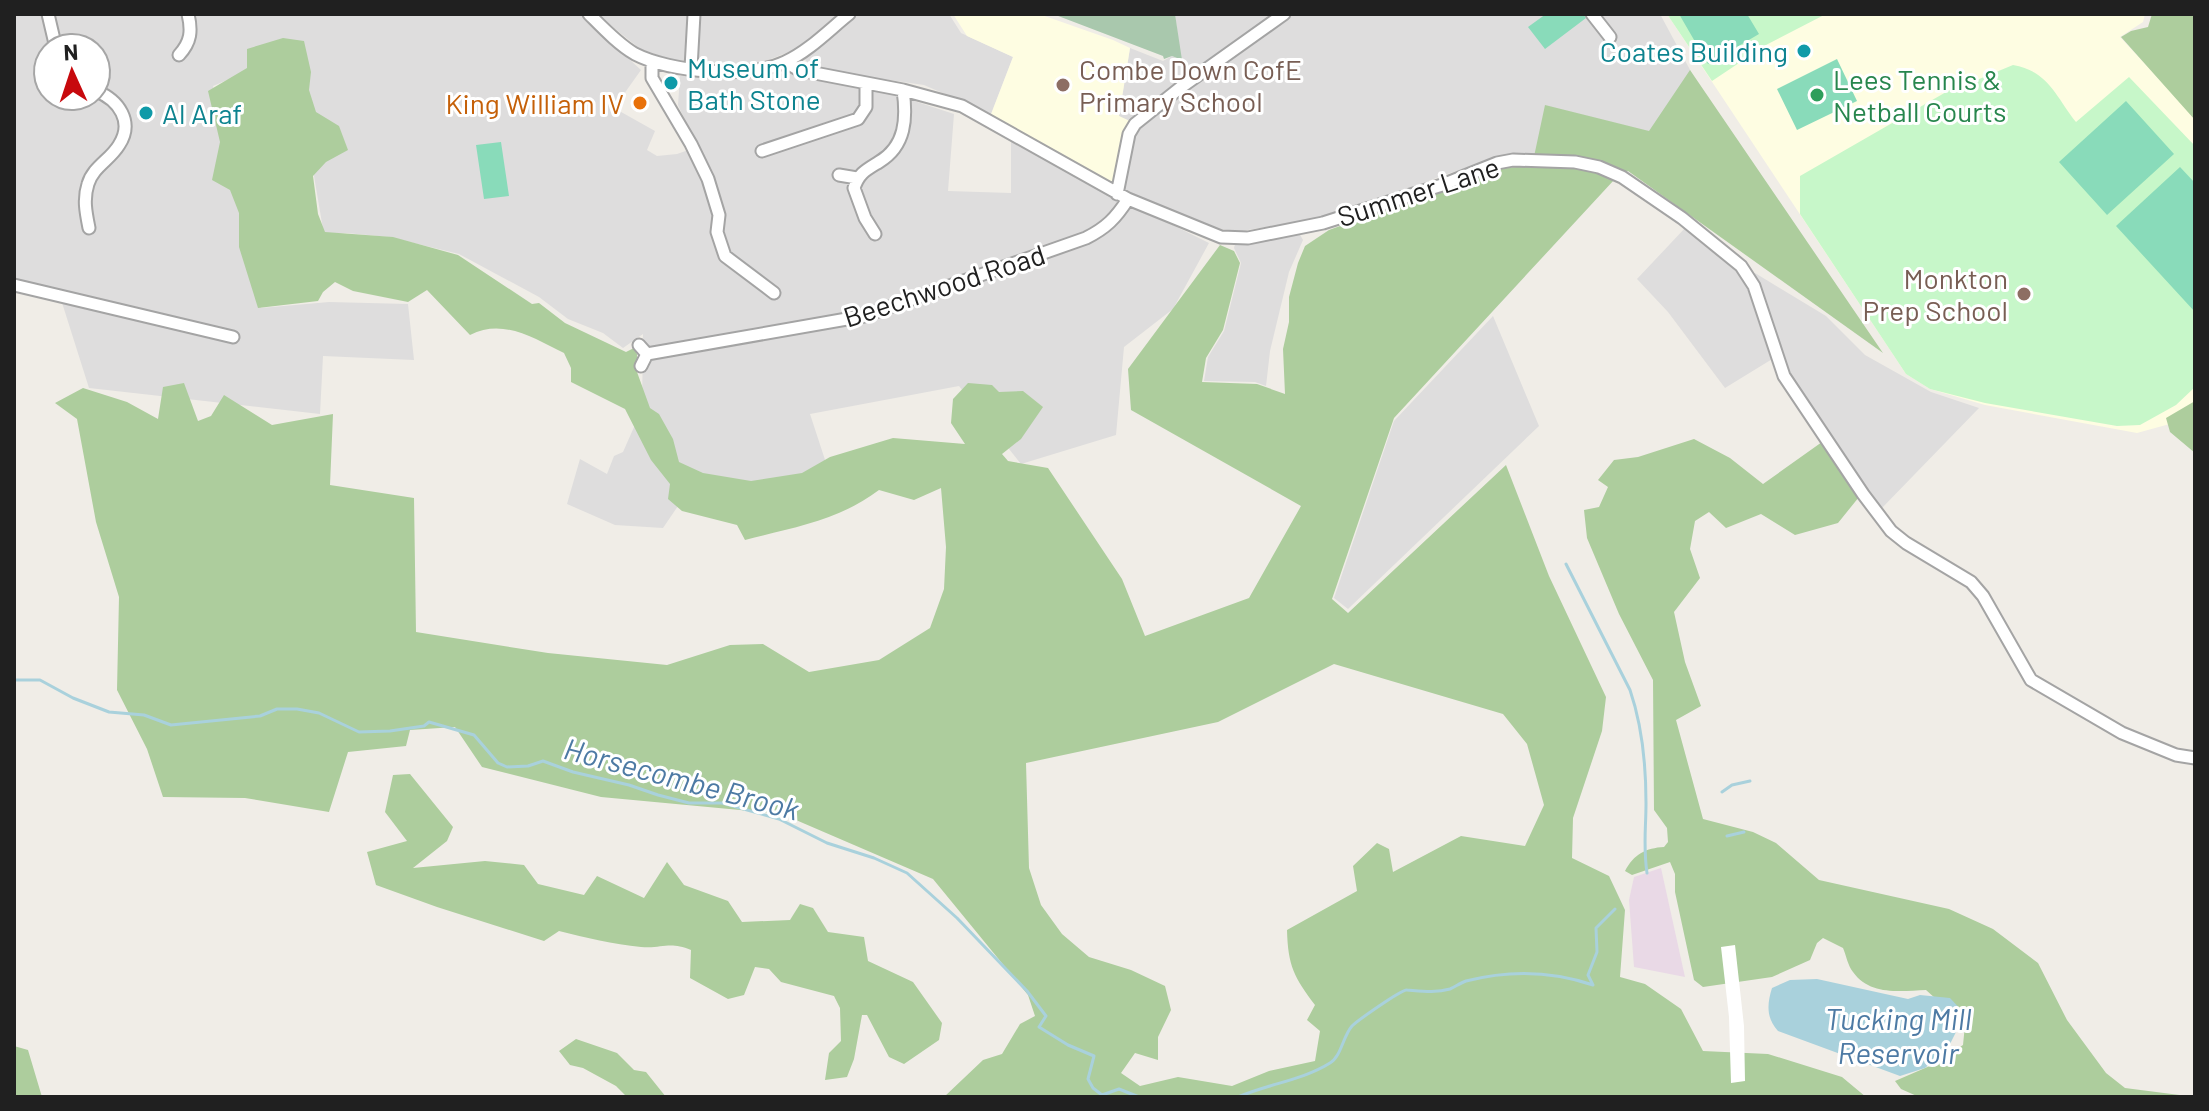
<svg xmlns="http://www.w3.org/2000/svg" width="2209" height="1111" font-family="Barlow,sans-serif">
	<rect width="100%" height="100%" fill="#f0ede7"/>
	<path fill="#dedddd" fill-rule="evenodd" d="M14 14H580L641 70 614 108 655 131 647 150 657 156 677 154 697 147 678 105 680 76 742 77 790 73 896 95 954 114 948 191 1011 193V138L1112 195 1209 243 1173 309 1124 347 1116 435 1021 464 959 386 810 414 829 472 754 491 693 484 663 528 615 525 567 504 580 459 607 474 614 456 623 452 642 409 643 334 623 348 603 333 568 319 539 297 459 254 389 237 346 233 324 235 293 52 213 86 250 230 261 308 329 302 408 304 414 360 323 356 320 414 89 388 58 290 14 280ZM48 48H96V96H48Z
		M949 14 961 33 1013 57 991 114 924 85 813 69 796 49 758 64 703 63 670 59 640 49 598 15Z
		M1175 14H1660L1752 185 1624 166 1568 155H1509L1444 175 1372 203 1320 218 1242 231 1214 229 1177 215 1122 188 1132 138 1137 128 1119 116 1130 48 1163 61 1172 56 1181 60Z
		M1686 227 1739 268 1749 281 1755 273 1826 316 1865 355 1931 392 1979 408 1881 509 1790 375 1782 353 1725 388 1668 312 1637 279Z
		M1299 233 1303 240 1289 272 1270 351 1266 386 1255 382 1204 381 1208 357 1224 331 1241 263 1234 248 1235 244Z
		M1493 316 1539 426 1348 609 1334 598 1394 421Z"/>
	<path fill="#e9d9e6" d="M1661 868 1685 977 1634 967 1629 900 1634 877Z"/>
	<path fill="#fefde2" d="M953 14H1039L1113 40 1130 48 1119 116 1130 121 1114 183 990 117 1013 57 967 36Z
		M1667 14H2145L2143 22 2120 37 2195 118V417L2137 433 1985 405 1930 389 1906 374Z"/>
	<path fill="#adcd9d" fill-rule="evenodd" d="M2152 14H2195V120L2121 37 2131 31 2148 27Z
		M283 38 304 41 311 72 309 90 316 112 339 126 348 150 326 162 313 176 318 214 325 232 393 237 458 255 532 304 539 303 565 323 626 352 634 348 637 354V372L650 408 659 414 673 439 679 462 703 473 751 481 802 473 830 457 893 438 965 444 951 423 953 399 968 383 992 385 999 392 1023 391 1043 407 1021 439 1002 454 1008 461 1048 468 1122 579 1145 636 1249 598 1301 506 1131 410 1128 369 1220 245 1234 251 1240 263 1223 330 1206 358 1202 382 1257 384 1285 394 1283 349 1289 322V297L1298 263 1305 246 1329 230 1500 168 1532 166 1545 105 1649 131 1690 70 1883 353 1628 171 1614 180 1394 418 1332 599 1348 613 1506 465 1549 576 1606 697 1602 731 1573 818 1572 858 1609 876 1625 910 1620 977 1645 984 1681 1009 1703 1051 1768 1054 1842 1077 1866 1097H944L983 1060 1002 1054 1020 1024 1035 1016 1028 995 933 879 782 814 601 797 482 767 455 727 410 730 406 746 348 752 329 812 245 798 163 797 147 749 117 690 119 597 96 522 77 419 55 403 83 388 127 402 158 419 163 387 184 383 198 421 211 416 224 395 272 425 333 414 330 485 414 498 416 632 548 653 667 665 730 645 763 644 809 672 879 660 930 628 944 589 946 547 941 488 914 500 879 490C838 521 794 527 745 540L737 525 682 511 668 499 670 484 651 460 625 409 571 382V368L564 353C533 338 503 318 470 335L427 290 408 302 353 291 335 282 323 292 318 301 258 308 239 247V213L230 190 212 180 220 142 208 91 247 68V49ZM1334 664 1503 714 1527 744 1544 805 1525 846 1461 836 1393 872 1389 849 1377 843 1353 866 1357 891 1287 930C1288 966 1294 977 1315 1005L1307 1020 1320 1031 1315 1061 1269 1071 1232 1086 1178 1077 1140 1086 1121 1073 1135 1053 1158 1060V1037L1171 1010 1165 986 1131 970 1089 957 1062 934 1041 905 1029 868 1026 763 1218 722Z
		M2195 401V453L2170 432 2166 418Z
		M1694 439 1730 458 1763 484 1822 442 1859 497 1838 523 1795 535 1761 514 1726 528 1709 512 1695 521 1690 549 1700 578 1674 612 1685 662 1701 706 1676 720 1703 819 1753 832 1776 843 1819 880 1949 909 1993 929 2038 963 2067 1020 2106 1073 2125 1088 2195 1097H1919L1901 1089 1895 1081 1932 1065 1963 1045 1965 1025 1926 990C1901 991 1870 996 1853 972 1848 966 1846 955 1843 948L1823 938 1817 943 1810 960 1772 977 1703 987 1694 980 1675 892V874L1670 862 1632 875 1625 871C1634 854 1646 848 1664 847L1668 842 1667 828 1654 810 1653 680 1619 614 1587 538 1584 510 1599 507 1608 487 1598 480 1614 460 1638 457Z
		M410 774 453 827 447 841 413 868 485 861 524 865 538 884 584 895 597 876 644 898 667 862 684 885 728 901 742 922 790 920 800 904 813 908 828 932 864 937 868 961 913 982 942 1023 939 1040 904 1064 889 1057 867 1015H862L854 1059 847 1077 825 1080 829 1053 841 1041 840 1008 834 996 781 982 769 969 755 967 744 995 728 999 690 978 691 950C669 941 662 949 641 947 613 944 586 938 559 931L544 941 437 907 376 885 367 852 407 841 385 812 393 775Z
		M576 1039 617 1053 634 1070 646 1072 666 1097H627L616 1086 583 1068 570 1065 559 1051Z
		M14 1046 28 1050 42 1097H14Z"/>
	<path fill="#a9c8ad" d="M1053 14H1175L1182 60 1172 56 1164 59 1163 56Z"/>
	<path fill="#c7f7c9" d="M1667 14H1826L1766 45 1712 81Z
		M2013 65C2048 71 2055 95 2076 122L2129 77 2195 146V387L2176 405 2140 425 2117 426 1985 403 1930 389 1906 374 1800 214V176L1967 80 1972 82Z"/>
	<path fill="#89dbba" d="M1546 14H1583L1586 18 1545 49 1528 27Z
		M1679 14H1747L1759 34 1708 64Z
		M1837 59 1857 101 1797 130 1777 89Z
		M2126 101 2174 154 2107 215 2059 162Z
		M501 142 509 196 484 199 476 145Z
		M2180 167 2195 183V312L2116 226Z"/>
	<path fill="#a9d1dc" d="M1817 979 1908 999 1920 995 1950 998 1965 1014 1948 1048 1925 1068 1900 1076 1778 1031C1766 1018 1767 1004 1772 988L1790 980Z"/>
	<path fill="#fff" d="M1735 945 1744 1026 1745 1081 1731 1083 1729 1017 1721 947Z"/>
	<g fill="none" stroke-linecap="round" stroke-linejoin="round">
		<path stroke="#a9d1dc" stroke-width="3" d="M1566 564 1630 690C1642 725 1646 767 1646 803 1646 829 1643 846 1647 873
			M14 680H40L73 698 109 712 144 715 171 725 260 716 277 709H297L319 713 359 732 390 731 424 726 429 722 474 735 498 763 507 767 528 766 543 761 573 772 629 785 658 795 689 803H722L779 819 827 843 874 858 907 873 957 918 1027 991 1046 1016 1039 1027 1068 1045 1094 1056 1088 1079 1093 1088 1102 1095 1119 1089 1139 1097
			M1722 792 1732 785 1750 781
			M1727 836 1744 832
			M1238 1097C1268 1084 1303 1080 1330 1063 1341 1057 1343 1036 1352 1026 1357 1021 1402 989 1407 990 1421 991 1436 993 1450 989 1455 987 1460 983 1466 981 1509 970 1552 971 1593 985L1588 975 1597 952 1596 928 1615 909"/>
		<defs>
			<path id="minor" d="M48 14 56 48
				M589 14C603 28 618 44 635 54 670 72 749 79 785 62 809 51 829 30 849 14
				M1592 14 1610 37
				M179 55C191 42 192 31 188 14
				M652 61V78L691 144 708 179 719 215 717 232 725 256 774 293
				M786 62 799 70 903 90 962 106 1128 199 1221 237 1248 238 1323 223 1442 185 1497 163 1513 160 1575 162 1599 167 1622 177 1682 218 1741 266 1754 286 1784 376 1863 494 1891 531 1906 543 1971 582 1983 596 2031 680 2122 733 2176 755 2195 758
				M691 68 694 14
				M762 151 858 119 866 107V84
				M839 175 857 178
				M1117 194 1129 134 1135 124 1180 88 1284 14
				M89 228C86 213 83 199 88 184 93 167 110 160 119 145 134 122 119 100 96 91
				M875 234 865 218 854 188C859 173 866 170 879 162 906 146 907 118 903 90
				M14 285 233 337
				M639 345 647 354 864 316 1086 238C1106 228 1116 218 1128 199
				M641 366 647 354"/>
		</defs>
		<use href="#minor" stroke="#a4a4a4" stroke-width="15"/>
		<use href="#minor" stroke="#fff" stroke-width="11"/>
	</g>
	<g fill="#0f9aa8" stroke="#fff" stroke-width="3">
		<circle cx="1804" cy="51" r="8"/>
		<circle cx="671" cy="83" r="8"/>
		<circle cx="146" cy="113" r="8"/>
	</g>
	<g fill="#8d6e63" stroke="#fff" stroke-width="3">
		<circle cx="1063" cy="85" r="8"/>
		<circle cx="2024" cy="294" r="8"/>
	</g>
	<circle fill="#2e9e5b" stroke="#fff" stroke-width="3" cx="1817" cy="95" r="8"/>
	<circle fill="#e8710a" stroke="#fff" stroke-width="3" cx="640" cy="103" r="8"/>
	<g text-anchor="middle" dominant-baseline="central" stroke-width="6" stroke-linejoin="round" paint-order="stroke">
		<g font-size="28" fill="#0d838f" stroke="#fff" text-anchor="start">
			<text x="1788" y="51" text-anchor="end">Coates Building</text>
			<text x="687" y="67">Museum of<tspan x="687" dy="32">Bath Stone</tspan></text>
			<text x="162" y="113">Al Araf</text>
		</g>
		<g font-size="28" fill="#785e54" stroke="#fff" text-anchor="start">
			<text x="1079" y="69">Combe Down CofE<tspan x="1079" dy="32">Primary School</tspan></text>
			<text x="2008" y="278" text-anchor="end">Monkton<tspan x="2008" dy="32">Prep School</tspan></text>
		</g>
		<g font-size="28" fill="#27864d" stroke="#fff" text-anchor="start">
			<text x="1833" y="79">Lees Tennis &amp;<tspan x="1833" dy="32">Netball Courts</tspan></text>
		</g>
		<g font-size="28" fill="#c56008" stroke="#fff" text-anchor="end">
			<text x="624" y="103">King William IV</text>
		</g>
		<g font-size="28" fill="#202020" stroke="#fff">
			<text transform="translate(1418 191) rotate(-18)">Summer Lane</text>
			<text transform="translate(944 285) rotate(-18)">Beechwood Road</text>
		</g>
		<g font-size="30" font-style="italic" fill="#4d7aa4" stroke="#fff">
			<text transform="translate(682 778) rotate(15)">Horsecombe Brook</text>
			<text x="1898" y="1018">Tucking Mill<tspan x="1898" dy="34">Reservoir</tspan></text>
		</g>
	</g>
	<rect width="2209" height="1111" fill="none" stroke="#202020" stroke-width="32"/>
	<g transform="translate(72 72) rotate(357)"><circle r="38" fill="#ffffff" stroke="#a6a6a6" stroke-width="2"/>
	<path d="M0-6L14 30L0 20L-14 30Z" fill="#c7090d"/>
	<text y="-12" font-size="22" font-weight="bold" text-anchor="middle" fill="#202020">N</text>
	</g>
</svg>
